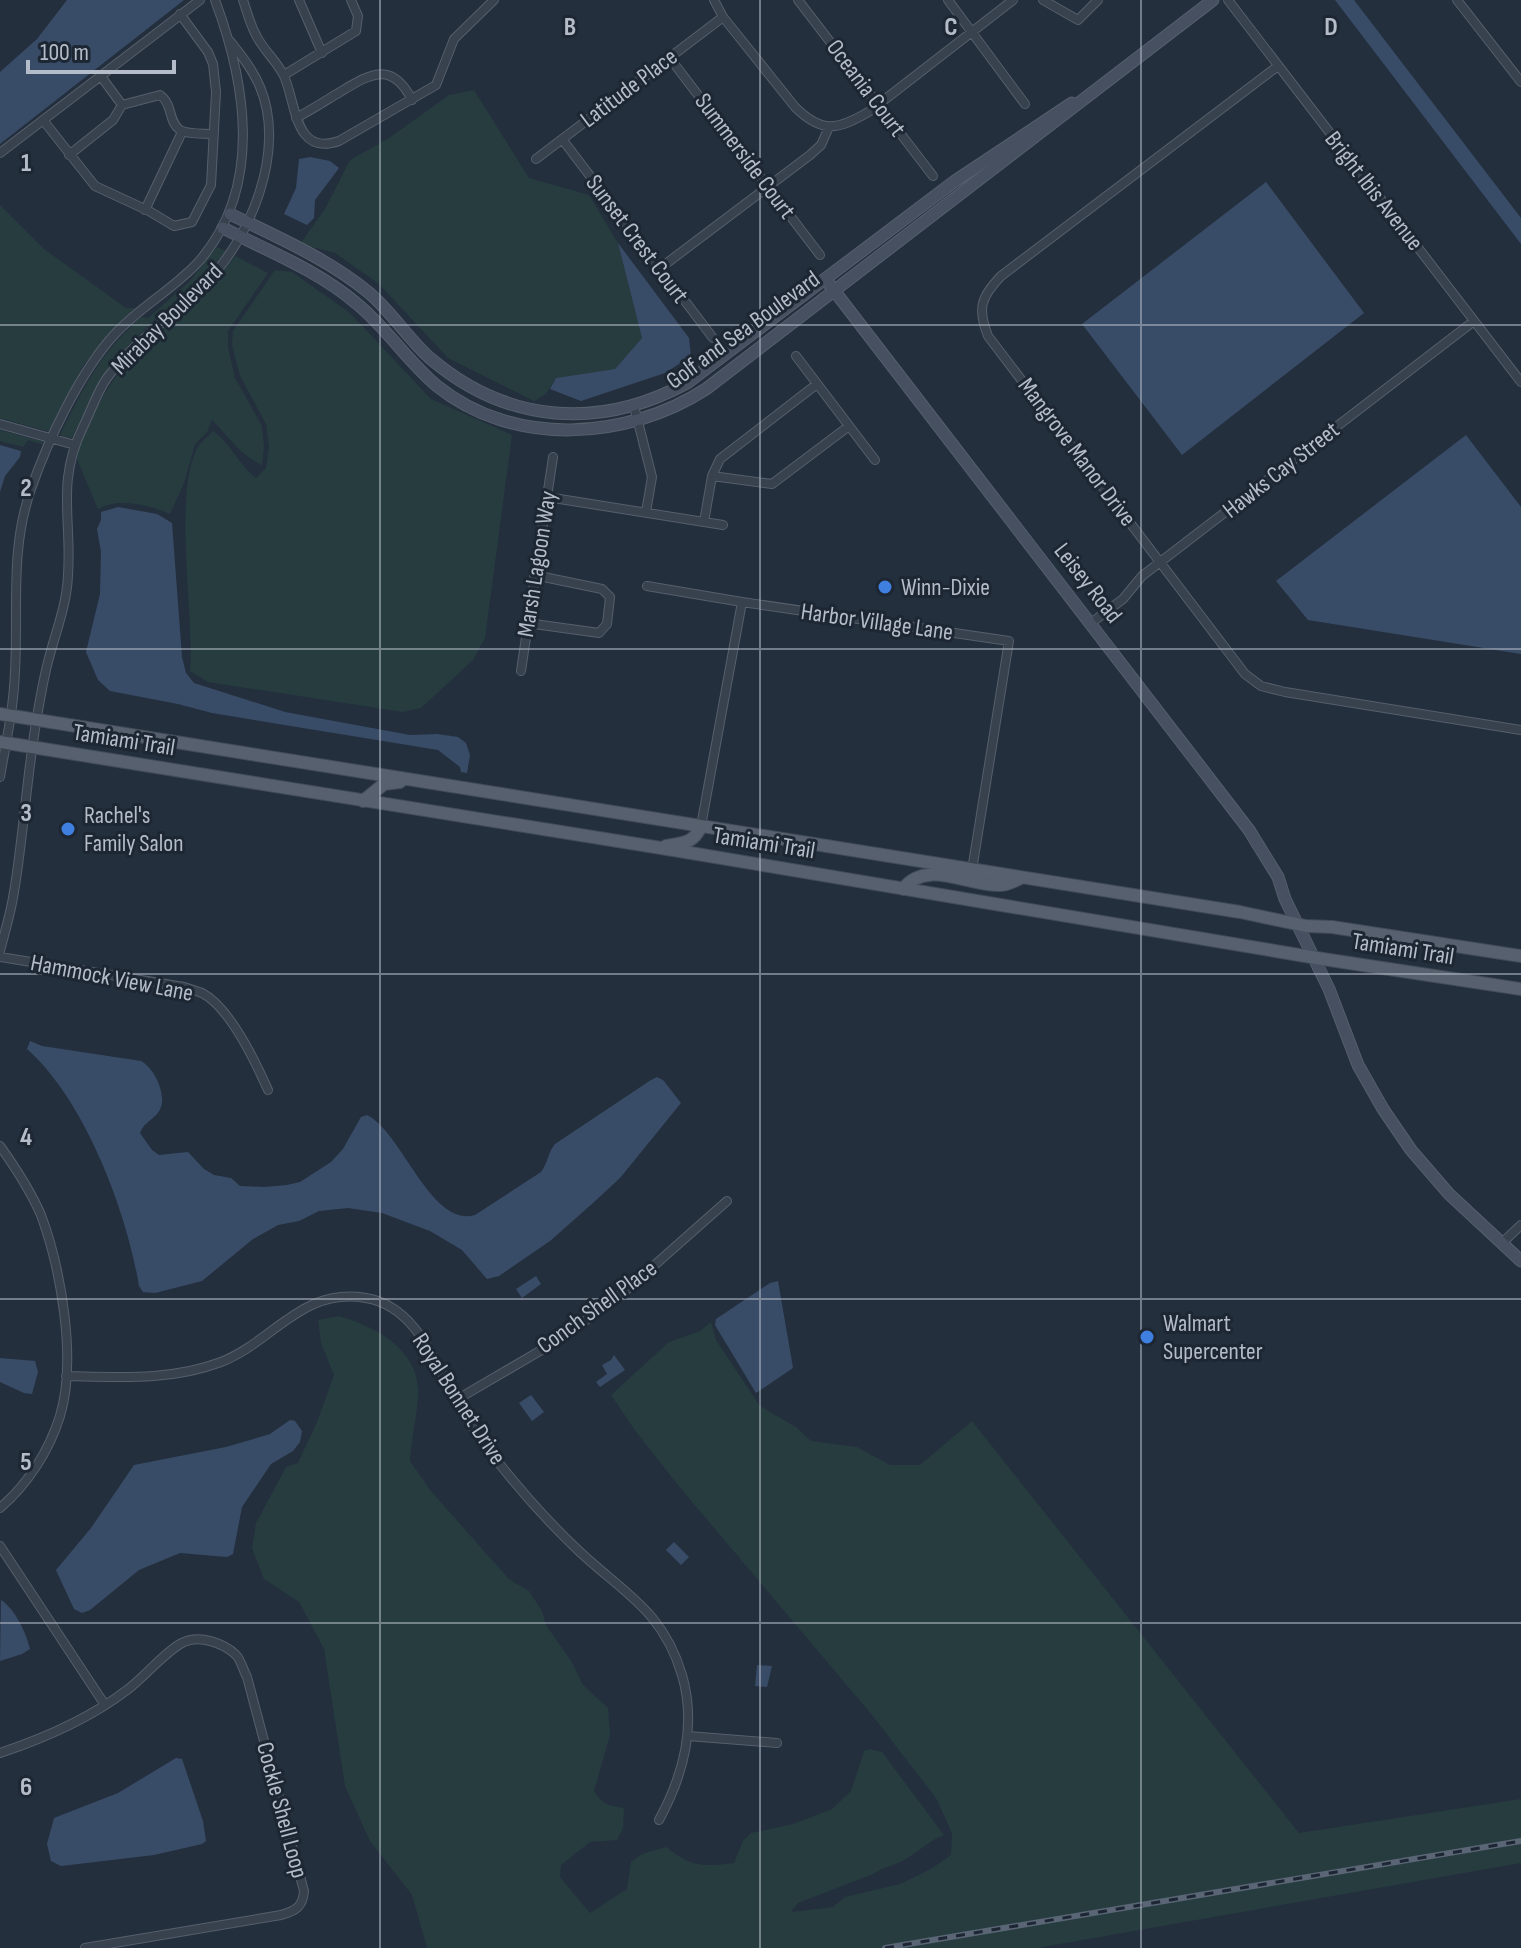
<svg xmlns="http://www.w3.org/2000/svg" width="1521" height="1948" font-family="'Sofia Sans Condensed',sans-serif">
	<rect width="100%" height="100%" fill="#242f3e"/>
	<path fill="#263c3f" d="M474 90 529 178 589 195 618 243 642 338 615 369 556 378C550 389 546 396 534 401L448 358 379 284 335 253 300 244 325 209 350 160 389 138 449 95Z
		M0 205 44 249 126 308H136L111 331 83 366 50 432 0 418Z
		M217 247 226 251 199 284 151 323 127 347 102 377 72 438 60 435C85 385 98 356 141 317L148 318 189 282Z
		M235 256 268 273 228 331V347L235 378 262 426 264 448 262 465C240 455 229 437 212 420L207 432 195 444 184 483 170 514C149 505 119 497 98 509L76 457C91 408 121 362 160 329 187 305 215 286 235 256Z
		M275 270 292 272 350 313 431 399 512 435 485 638 473 660 421 708 403 712 208 682 190 671C195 616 171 486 200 444 204 440 209 435 213 431 232 445 238 464 256 478L266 468 269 448 266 424 240 376 232 345 233 331Z
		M0 430 45 442 44 445 28 440 23 447 0 441Z
		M339 1316C374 1326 419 1349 418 1392 418 1415 411 1438 410 1461L431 1491 490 1558 510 1580 529 1591 542 1611 546 1625 573 1664 583 1685 608 1708 610 1735 594 1791C602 1804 609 1806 624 1808L623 1828 617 1840 590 1842 561 1865 560 1877 590 1913 627 1889 631 1862 642 1854 666 1847C691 1867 703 1867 734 1863L743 1841 751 1833 793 1824 832 1809 851 1791 864 1751 870 1749 882 1752 944 1835C928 1841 919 1852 904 1860 894 1866 883 1867 873 1874L798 1903 791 1912 833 1907 845 1897 900 1884 931 1869 951 1855 952 1833 936 1798 872 1715 677 1484 634 1429 611 1395 669 1342 700 1331 711 1322 716 1340 760 1406 796 1427 811 1441 857 1447 890 1465H920L972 1421 1299 1833 1521 1799V1863L1037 1948H427L412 1895 370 1841 345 1786 324 1649 299 1602 264 1579 252 1548 256 1523 286 1467 298 1463 317 1422 334 1375 321 1343 318 1320Z"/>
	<path fill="#394c67" d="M67 0H184L0 144V72L37 39Z
		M1335 0H1354L1521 218V244Z
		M310 157 330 161 339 168 315 200 314 218 307 225 284 214 296 188 299 159Z
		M1266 182 1364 313 1182 455 1082 324Z
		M618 243 689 338 691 356 665 373 581 401 550 389 556 378 615 369 642 338Z
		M1466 435 1521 507V654L1308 620 1276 581Z
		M0 445 21 451 20 457 5 476 0 492Z
		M118 507 157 514 172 523 182 657 186 673 194 683 285 712 410 735 437 734 458 737 466 743 470 755 467 773 461 772 460 767 438 750 212 713 178 704 110 691 98 680 86 652 100 594 101 552 97 529 101 520V512Z
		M30 1041 42 1046 141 1061C154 1068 166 1093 161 1107 157 1119 144 1121 140 1133L152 1150 159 1155 188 1152 204 1169 214 1175 231 1178 240 1186 264 1187 287 1185 300 1182 331 1162 343 1149 361 1117 367 1115C402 1132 431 1228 475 1215L541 1172C548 1163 548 1152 555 1144L651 1080 657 1077 663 1080 681 1103 620 1178 593 1203 550 1241 499 1276 487 1279 462 1250 430 1231 382 1213 348 1208 319 1211 299 1221 278 1225 253 1239 202 1281 155 1293 143 1292 139 1286C127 1211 84 1099 27 1049Z
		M536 1276 541 1284 522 1298 516 1289Z
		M778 1281 793 1368 756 1393 715 1325 716 1319 770 1283Z
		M614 1355 625 1370 600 1387 596 1382 607 1374 602 1365 611 1360Z
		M0 1358 35 1361 38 1372 32 1394 24 1393 0 1382Z
		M531 1395 544 1412 532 1421 519 1403Z
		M290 1420 295 1421 302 1431 300 1442 293 1451 271 1464 242 1507 233 1554 227 1557 180 1553 139 1570 90 1610 82 1613 74 1609 56 1570 91 1528 134 1465 226 1447 270 1434Z
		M674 1542 689 1557 681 1565 666 1550Z
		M1 1600C15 1609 26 1632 30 1649L22 1654 0 1661Z
		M757 1665 772 1666 767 1687 755 1686Z
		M176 1758 182 1759 203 1821 206 1841 202 1844 154 1855 61 1866 51 1861 47 1844 54 1818 118 1793Z"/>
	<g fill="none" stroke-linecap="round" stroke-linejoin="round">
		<defs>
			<path id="street" d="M243 0C247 12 250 24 256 35 263 50 277 61 284 76 296 102 294 157 339 141L436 85 454 39 494 0
				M299 0 322 53
				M714 0 723 17 795 107C822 134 838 130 870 111L1013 0
				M798 0 933 176
				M948 0 1025 104
				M1043 0 1078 20 1098 0
				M1228 0 1521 382
				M1457 0 1521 82
				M669 57 820 255
				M1278 66 1001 276C981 297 977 308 988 336L1245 674 1261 686 1285 692 1521 730
				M100 75 122 105 160 95C173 104 168 122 180 130 188 135 205 133 214 134
				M284 75 356 31 358 16 351 0
				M296 118C311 110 325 101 340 92 370 74 392 60 412 100
				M43 120 95 186 149 211 174 226 192 222 211 185 216 92 213 64 208 52 180 14
				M562 139 713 338
				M0 153 200 0
				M69 155 113 120 122 105
				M536 159 723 17
				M145 210 182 132
				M659 269 810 155 821 145 829 127
				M796 356 875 460
				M634 406 652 477 646 512
				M0 424 75 445
				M712 476 772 484 849 426
				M547 497 723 525
				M704 522 712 476 720 459 817 384
				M647 586 742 602
				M527 623 599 633 607 624 610 597 602 589 534 575
				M1091 623 1123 599 1142 576 1474 321
				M521 671 553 457
				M0 777C5 747 12 717 14 687 20 619 8 554 31 489 48 440 80 372 114 335 140 306 176 288 201 259 263 185 246 83 215 0
				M701 826 742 602 1009 641 972 870
				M0 951C5 931 11 912 14 892 24 832 27 771 38 711 41 694 44 676 49 658 56 631 67 604 68 575 72 519 56 482 83 427 91 411 97 392 107 378 135 340 171 318 203 286 250 240 287 151 260 87 253 70 241 55 230 41
				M0 957 184 987C190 989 197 991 202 993 230 1007 256 1063 268 1090
				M0 1146C15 1167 31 1192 41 1215 61 1269 77 1360 60 1416 49 1451 28 1484 0 1508
				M1502 1243 1521 1225
				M66 1376C119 1377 171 1381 221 1362 274 1341 302 1287 366 1298 415 1306 433 1359 455 1398 465 1417 478 1436 491 1453 518 1488 548 1522 580 1552 625 1594 663 1611 682 1675 697 1726 683 1776 659 1820
				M456 1400 562 1338 623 1293 727 1201
				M0 1546 105 1705
				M688 1736 777 1743
				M0 1753C45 1738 89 1719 127 1690 143 1678 169 1648 184 1642 200 1635 224 1643 236 1655 241 1660 243 1670 247 1677L304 1891C303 1907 295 1911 281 1915L85 1948"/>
			<path id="secondary" d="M230 214C277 237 328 259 368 292 392 312 408 339 431 359 508 424 600 430 687 383L955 181 1072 103
				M223 228C268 251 317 270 356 303 386 327 407 361 437 386 514 448 627 440 706 389L1213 0
				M826 280 1249 830 1278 877 1285 899 1329 989 1358 1065 1383 1109 1411 1150 1449 1194 1521 1261"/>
			<path id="primary" d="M0 714 1240 912 1306 926 1332 927 1521 956
				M0 742 655 847 1323 959 1521 989
				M363 801 384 784 400 782
				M666 846C684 843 694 843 701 826
				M903 889C926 858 970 887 1001 885 1007 885 1014 881 1019 879"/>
		</defs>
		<use href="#street" stroke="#565f6c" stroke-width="10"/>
		<use href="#secondary" stroke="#565f6c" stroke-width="13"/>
		<use href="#primary" stroke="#414a57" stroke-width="14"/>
		<use href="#street" stroke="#38414e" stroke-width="8"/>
		<use href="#secondary" stroke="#465061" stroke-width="11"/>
		<use href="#primary" stroke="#56606e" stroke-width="12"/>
		<defs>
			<path id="rail" d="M885 1948 1521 1841"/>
		</defs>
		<use href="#rail" stroke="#5a6575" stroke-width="6"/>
		<use href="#rail" stroke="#1d2633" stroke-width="3" stroke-dasharray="9" stroke-linecap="butt"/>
	</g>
	<path fill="none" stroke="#b4bcc9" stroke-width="2" stroke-opacity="0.55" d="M380 0V1948M760 0V1948M1141 0V1948M0 325H1521M0 649H1521M0 974H1521M0 1299H1521M0 1623H1521"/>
	<g fill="#3f7fe0" stroke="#1d2633" stroke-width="3">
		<circle cx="885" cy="587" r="8"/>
		<circle cx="68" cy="829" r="8"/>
		<circle cx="1147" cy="1337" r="8"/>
	</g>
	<g text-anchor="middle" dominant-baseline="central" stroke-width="6" stroke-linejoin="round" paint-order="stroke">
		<g font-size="24" fill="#b4bcc9" stroke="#1d2633">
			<text transform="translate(629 88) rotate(-37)">Latitude Place</text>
			<text transform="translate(866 88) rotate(53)">Oceania Court</text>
			<text transform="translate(745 156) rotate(53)">Summerside Court</text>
			<text transform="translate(1374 191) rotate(52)">Bright Ibis Avenue</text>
			<text transform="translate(637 239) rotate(53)">Sunset Crest Court</text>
			<text transform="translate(167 319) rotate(-45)">Mirabay Boulevard</text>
			<text transform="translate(743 330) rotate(-36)">Golf and Sea Boulevard</text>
			<text transform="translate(1077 452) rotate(53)">Mangrove Manor Drive</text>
			<text transform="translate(1281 470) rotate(-38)">Hawks Cay Street</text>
			<text transform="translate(537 564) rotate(-81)">Marsh Lagoon Way</text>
			<text transform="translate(1088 583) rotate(52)">Leisey Road</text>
			<text transform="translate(877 622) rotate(8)">Harbor Village Lane</text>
			<text transform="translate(124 740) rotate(9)">Tamiami Trail</text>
			<text transform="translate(764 843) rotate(9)">Tamiami Trail</text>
			<text transform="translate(1403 949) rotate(9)">Tamiami Trail</text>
			<text transform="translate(112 978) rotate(11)">Hammock View Lane</text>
			<text transform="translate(597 1307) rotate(-36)">Conch Shell Place</text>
			<text transform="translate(459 1399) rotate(57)">Royal Bonnet Drive</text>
			<text transform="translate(282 1810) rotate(75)">Cockle Shell Loop</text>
		</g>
		<g font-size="24" fill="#b4bcc9" stroke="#1d2633" text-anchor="start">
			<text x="901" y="587">Winn-Dixie</text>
			<text x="84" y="815">Rachel's<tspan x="84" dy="28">Family Salon</tspan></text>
			<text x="1163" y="1323">Walmart<tspan x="1163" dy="28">Supercenter</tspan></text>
		</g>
	</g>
	<g font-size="26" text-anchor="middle" font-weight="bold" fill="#b4bcc9" stroke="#1d2633" stroke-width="6" stroke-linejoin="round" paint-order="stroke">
		<text x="570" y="35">B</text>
		<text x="951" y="35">C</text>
		<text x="1331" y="35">D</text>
		<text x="26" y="171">1</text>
		<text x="26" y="496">2</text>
		<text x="26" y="821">3</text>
		<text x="26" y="1145">4</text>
		<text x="26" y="1470">5</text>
		<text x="26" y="1795">6</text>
	</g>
	<path d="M28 60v12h146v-12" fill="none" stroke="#b4bcc9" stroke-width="4"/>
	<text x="40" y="60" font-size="24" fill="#b4bcc9" stroke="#1d2633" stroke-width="6" paint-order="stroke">100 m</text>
</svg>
